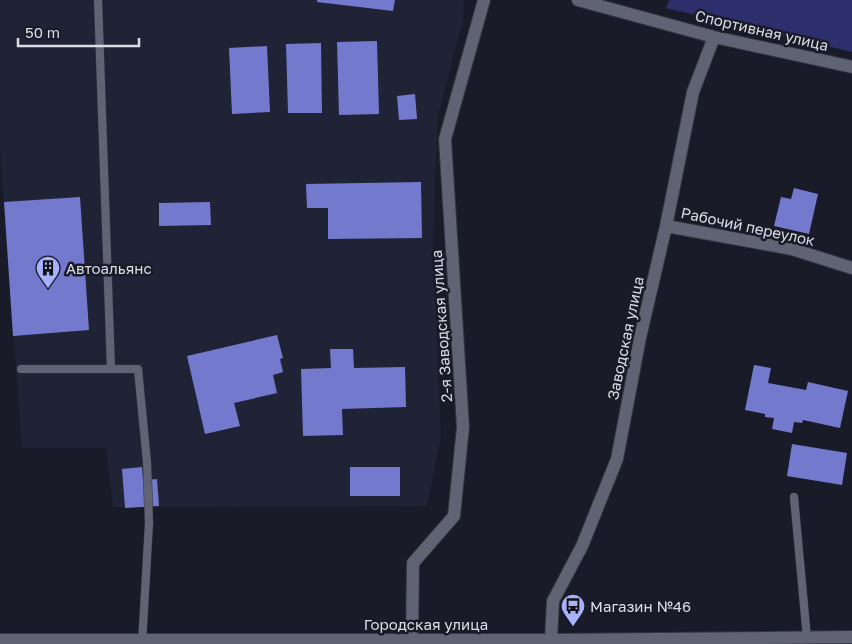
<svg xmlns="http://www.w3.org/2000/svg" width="852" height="644" font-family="'Golos Text',sans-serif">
	<rect width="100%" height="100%" fill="#191b28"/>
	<path fill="#202235" d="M0 0H464L463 22 438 115 433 240 441 436 427 506 113 507 106 448H22L1 167V153H0Z"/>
	<path fill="#2d2f6c" d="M669 0H852V52L666 8Z"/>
	<path fill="#737ace" d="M317 0H395L393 11 317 2Z
		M377 41 379 114 339 115 337 42Z
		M321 43 322 113H288L286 44Z
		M267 46 270 112 232 114 229 48Z
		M415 94 417 119 399 120 397 96Z
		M421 182 422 238 328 239V208H307L306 184Z
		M794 188 818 194 809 234 774 226 781 197 791 199Z
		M80 197 89 330 13 336 4 202Z
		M210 202 211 225 159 226V203Z
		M277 335 283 358 280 359 283 372 273 375 277 393 234 403 240 426 205 434 187 356Z
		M330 349H353L354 368 405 367 406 407 342 409 343 435 303 436 301 369 331 368Z
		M754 365 771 368 768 383 806 390 808 382 848 391 840 428 803 420 802 423 794 422 792 433 772 429 774 418 765 417V414L745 410Z
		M792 444 847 453 842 485 787 476Z
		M142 467 143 480 157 479 159 506 125 508 122 469Z
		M350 467H400V496H350Z"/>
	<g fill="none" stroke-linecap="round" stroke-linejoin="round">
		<defs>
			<path id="lane" d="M98 0 111 369
				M21 369H138L147 462 149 523 142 644
				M794 497 807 638"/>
			<path id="street" d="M578 0 714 37 852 67
				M666 226 792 249 852 268
				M412 640 413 563 454 516 463 427 445 139 484 0
				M551 640 553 601 582 546 617 459 640 338 666 226 693 92 714 37"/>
			<path id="secondary" d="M0 640H551L852 637"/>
		</defs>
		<use href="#lane" stroke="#34353f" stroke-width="9"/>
		<use href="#street" stroke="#34353f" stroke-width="14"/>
		<use href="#secondary" stroke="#34353f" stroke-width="14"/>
		<use href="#lane" stroke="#606373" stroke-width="8"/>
		<use href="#street" stroke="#606373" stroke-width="12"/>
		<use href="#secondary" stroke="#606373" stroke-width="12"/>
	</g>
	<defs>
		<symbol id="building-pin" viewBox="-11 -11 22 30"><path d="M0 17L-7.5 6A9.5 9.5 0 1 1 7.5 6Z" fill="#a7b1fc" stroke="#191b28"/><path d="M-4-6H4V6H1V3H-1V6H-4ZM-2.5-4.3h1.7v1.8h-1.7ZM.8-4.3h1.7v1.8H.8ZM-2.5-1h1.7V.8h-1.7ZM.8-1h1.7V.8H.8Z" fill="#111"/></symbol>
		<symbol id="bus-pin" viewBox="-11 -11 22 30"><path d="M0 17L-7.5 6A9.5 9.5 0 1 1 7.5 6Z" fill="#a7b1fc" stroke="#191b28"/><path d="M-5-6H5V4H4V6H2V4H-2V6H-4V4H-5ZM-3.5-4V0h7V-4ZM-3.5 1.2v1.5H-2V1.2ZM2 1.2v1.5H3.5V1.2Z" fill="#111"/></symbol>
	</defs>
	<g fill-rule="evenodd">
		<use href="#building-pin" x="34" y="254" width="28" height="38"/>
		<use href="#bus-pin" x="559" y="592" width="28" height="38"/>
	</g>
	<g text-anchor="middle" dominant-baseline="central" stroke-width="5" stroke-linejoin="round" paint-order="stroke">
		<g font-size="15" fill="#dbdde6" stroke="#191b28">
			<text transform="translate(762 30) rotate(13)">Спортивная улица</text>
			<text transform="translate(748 226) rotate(12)">Рабочий переулок</text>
			<text transform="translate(441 326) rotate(-94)">2-я Заводская улица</text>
			<text transform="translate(625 338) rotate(-78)">Заводская улица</text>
			<text x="426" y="624">Городская улица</text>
		</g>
		<g font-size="15" fill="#dbdde6" stroke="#191b28" text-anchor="start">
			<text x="66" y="268">Автоальянс</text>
			<text x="590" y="606">Магазин №46</text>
		</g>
	</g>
	<path d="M18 38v8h121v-8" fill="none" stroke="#dbdde6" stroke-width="2.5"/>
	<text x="25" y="38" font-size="15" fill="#dbdde6" stroke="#191b28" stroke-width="4" paint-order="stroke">50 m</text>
</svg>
